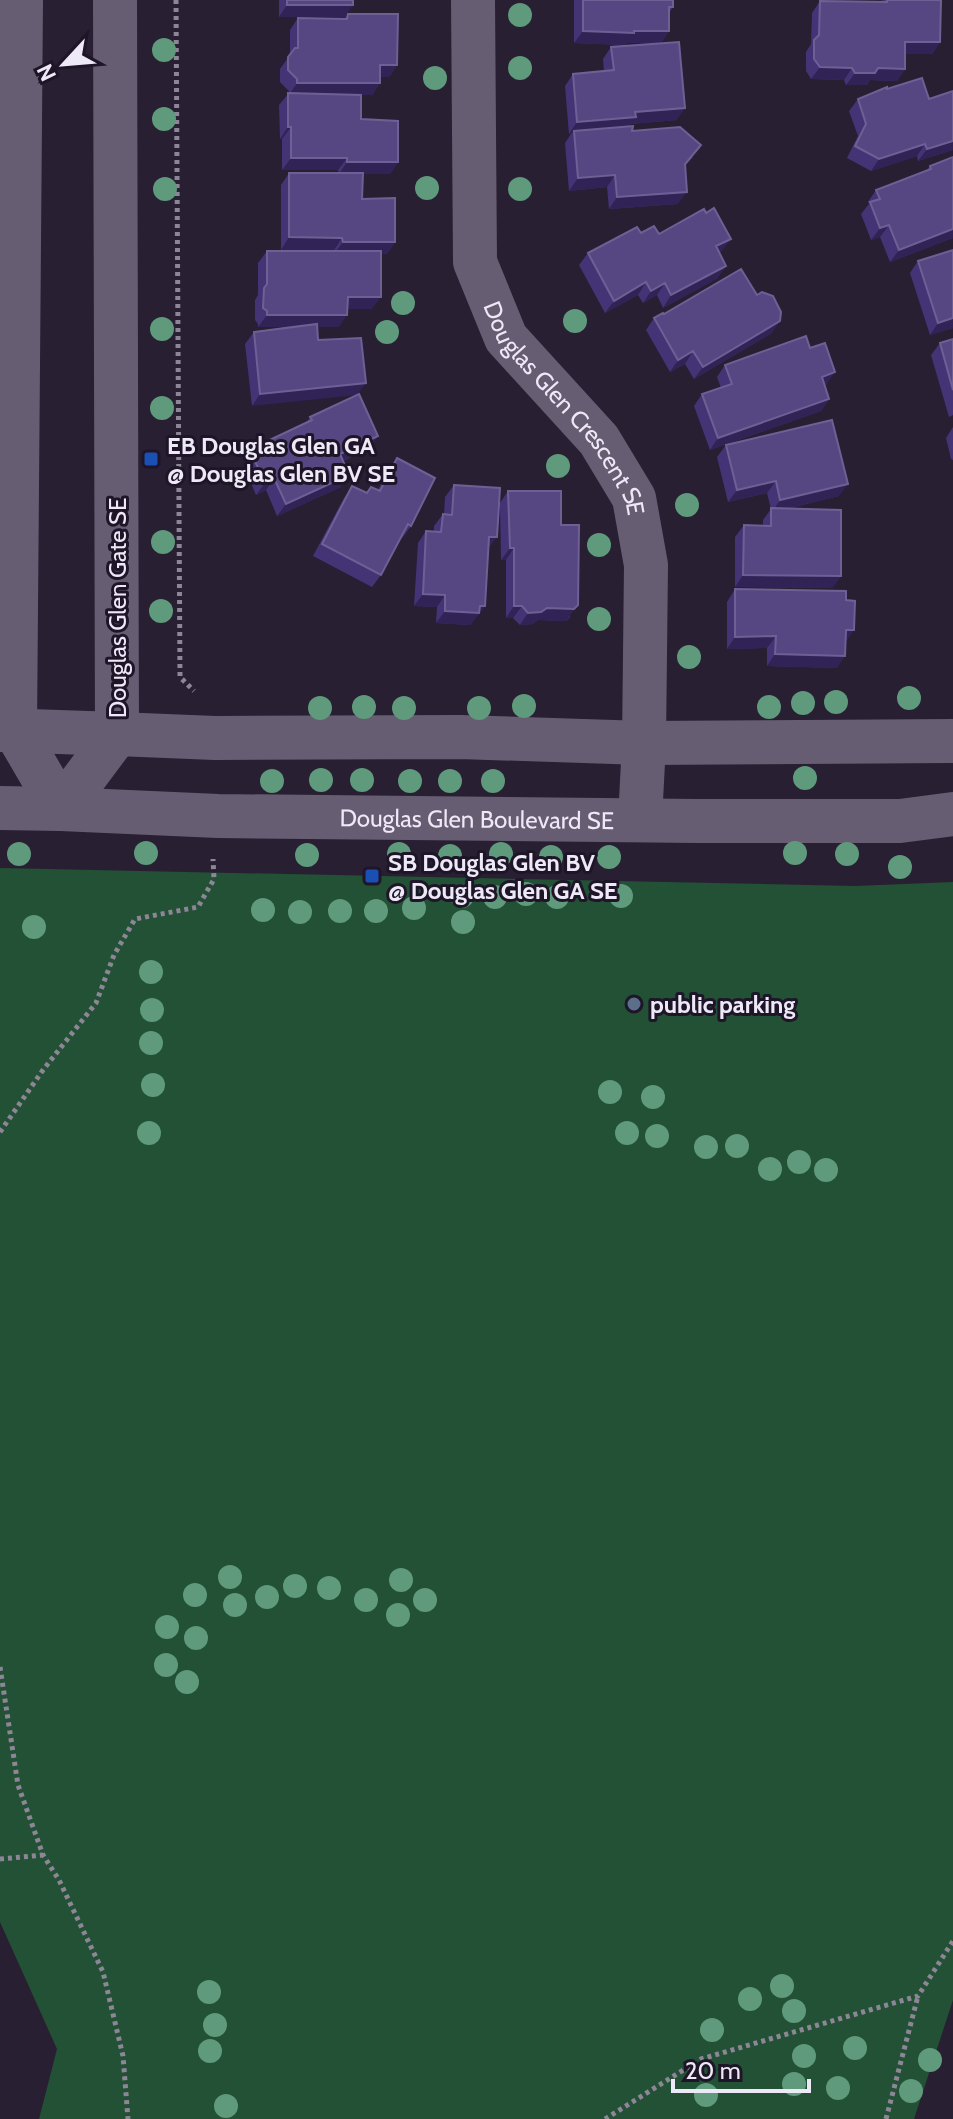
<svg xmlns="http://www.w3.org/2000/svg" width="953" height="2119" font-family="Cabin,sans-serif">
	<rect width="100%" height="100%" fill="#281f32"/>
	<path fill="#225135" d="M0 868 855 886 953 882V2000L914 2119H39L57 2049 0 1922Z"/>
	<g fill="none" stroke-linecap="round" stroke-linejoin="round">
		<path stroke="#8d8696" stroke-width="5" stroke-dasharray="4 4" stroke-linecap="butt" d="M176 0 180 677 194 691
			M0 1132 43 1070 96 1003 114 955 135 919 198 907 214 879 213 859
			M0 1667 18 1785 43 1855 59 1880 103 1972 123 2056 128 2119
			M0 1859 43 1855
			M605 2119 701 2059 918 1996 953 1941
			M886 2119 918 1996"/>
		<g stroke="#675d73" stroke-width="44">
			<path id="s1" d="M473 0 475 262 506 338 599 440 634 498 646 565 644 743 640 820"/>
			<path d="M0 730 117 734"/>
			<path d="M0 808 61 809"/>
		</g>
		<g stroke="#675d73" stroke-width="44">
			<path d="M21 0 15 730 61 809"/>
			<path d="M117 734 215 738 460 737 644 743 953 741"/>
			<path id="s2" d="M61 809 218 816 697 821H900L953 814"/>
			<path d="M61 809 117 734 115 0"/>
		</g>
	</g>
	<g fill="#5e9a7b">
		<circle cx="520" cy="15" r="12"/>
		<circle cx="164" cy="50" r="12"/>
		<circle cx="520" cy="68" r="12"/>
		<circle cx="435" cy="78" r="12"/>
		<circle cx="164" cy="119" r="12"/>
		<circle cx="427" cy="188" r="12"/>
		<circle cx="165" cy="189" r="12"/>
		<circle cx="520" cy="189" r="12"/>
		<circle cx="403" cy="303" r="12"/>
		<circle cx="575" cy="321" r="12"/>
		<circle cx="162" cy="329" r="12"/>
		<circle cx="387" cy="332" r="12"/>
		<circle cx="162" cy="408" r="12"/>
		<circle cx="558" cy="466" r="12"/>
		<circle cx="687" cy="505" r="12"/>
		<circle cx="163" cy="542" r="12"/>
		<circle cx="599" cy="545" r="12"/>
		<circle cx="161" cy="611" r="12"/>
		<circle cx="599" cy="619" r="12"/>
		<circle cx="689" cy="657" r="12"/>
		<circle cx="909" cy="698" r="12"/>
		<circle cx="836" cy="702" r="12"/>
		<circle cx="803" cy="703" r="12"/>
		<circle cx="524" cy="706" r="12"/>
		<circle cx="364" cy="707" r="12"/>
		<circle cx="769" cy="707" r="12"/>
		<circle cx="320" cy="708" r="12"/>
		<circle cx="404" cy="708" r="12"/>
		<circle cx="479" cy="708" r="12"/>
		<circle cx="805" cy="778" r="12"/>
		<circle cx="321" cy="780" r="12"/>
		<circle cx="362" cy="780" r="12"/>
		<circle cx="272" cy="781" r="12"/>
		<circle cx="410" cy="781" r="12"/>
		<circle cx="450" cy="781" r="12"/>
		<circle cx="493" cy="781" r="12"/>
		<circle cx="146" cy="853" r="12"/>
		<circle cx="795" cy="853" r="12"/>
		<circle cx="19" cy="854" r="12"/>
		<circle cx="399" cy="854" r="12"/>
		<circle cx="501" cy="854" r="12"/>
		<circle cx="847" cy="854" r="12"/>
		<circle cx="307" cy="855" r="12"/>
		<circle cx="450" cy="856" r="12"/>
		<circle cx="551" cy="857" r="12"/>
		<circle cx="609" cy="857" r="12"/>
		<circle cx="900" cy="867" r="12"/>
		<circle cx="526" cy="894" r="12"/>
		<circle cx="462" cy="896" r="12"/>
		<circle cx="621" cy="896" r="12"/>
		<circle cx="495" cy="897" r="12"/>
		<circle cx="557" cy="897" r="12"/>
		<circle cx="414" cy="908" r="12"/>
		<circle cx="263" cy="910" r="12"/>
		<circle cx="340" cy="911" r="12"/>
		<circle cx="376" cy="911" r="12"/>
		<circle cx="300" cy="912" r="12"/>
		<circle cx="463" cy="922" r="12"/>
		<circle cx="34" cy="927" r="12"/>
		<circle cx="151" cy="972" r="12"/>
		<circle cx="152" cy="1010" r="12"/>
		<circle cx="151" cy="1043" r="12"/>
		<circle cx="153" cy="1085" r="12"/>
		<circle cx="610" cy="1092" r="12"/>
		<circle cx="653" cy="1097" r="12"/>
		<circle cx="149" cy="1133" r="12"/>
		<circle cx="627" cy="1133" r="12"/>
		<circle cx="657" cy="1136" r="12"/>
		<circle cx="737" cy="1146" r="12"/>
		<circle cx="706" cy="1147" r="12"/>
		<circle cx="799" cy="1162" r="12"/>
		<circle cx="770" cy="1169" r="12"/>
		<circle cx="826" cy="1170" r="12"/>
		<circle cx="230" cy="1577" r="12"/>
		<circle cx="401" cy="1580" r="12"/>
		<circle cx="295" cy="1586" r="12"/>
		<circle cx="329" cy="1588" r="12"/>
		<circle cx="195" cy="1595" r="12"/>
		<circle cx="267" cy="1597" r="12"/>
		<circle cx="366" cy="1600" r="12"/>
		<circle cx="425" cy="1600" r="12"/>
		<circle cx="235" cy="1605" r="12"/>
		<circle cx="398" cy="1615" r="12"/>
		<circle cx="167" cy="1627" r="12"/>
		<circle cx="196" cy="1638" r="12"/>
		<circle cx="166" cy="1665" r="12"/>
		<circle cx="187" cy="1682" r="12"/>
		<circle cx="782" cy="1986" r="12"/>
		<circle cx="209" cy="1992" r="12"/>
		<circle cx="750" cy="1999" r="12"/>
		<circle cx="794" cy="2011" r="12"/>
		<circle cx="215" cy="2025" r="12"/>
		<circle cx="712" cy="2030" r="12"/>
		<circle cx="855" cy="2048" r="12"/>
		<circle cx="210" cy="2051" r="12"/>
		<circle cx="804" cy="2056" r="12"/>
		<circle cx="930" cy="2060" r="12"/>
		<circle cx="794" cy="2084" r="12"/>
		<circle cx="838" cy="2088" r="12"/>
		<circle cx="911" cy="2091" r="12"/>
		<circle cx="706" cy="2095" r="12"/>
		<circle cx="226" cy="2106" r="12"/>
	</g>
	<path fill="#443476" d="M279 0H353L345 17H279Z
		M574 0H673V7L669 13V31L661 43H626L625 45 574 43Z
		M883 0H941L940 42 932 54H905V69L897 81 870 80 867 85H846L844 80 811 79 806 71V52L811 44 812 13 820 1H882Z
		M348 14 397 65 389 77H380V83L372 95H355L361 119 398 162 390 174H363L362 199 395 242 387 254H381L372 309H347L339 327H317L252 406 245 344 254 332 287 327H258V324L255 320V300L258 295V263L267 251H334V250H281V185L289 173H339L338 170H282V139H280L279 105 289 93V91L280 82V69L290 55V30L298 18 344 19Z
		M611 47 677 120 631 124 629 126 632 131 693 157 685 166 678 204 609 209 607 187 569 191 565 143 571 134H569L565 86 573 74 604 71 603 59Z
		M887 89 929 99 953 150 918 161 917 156 871 171 847 158 858 136 849 111 858 99Z
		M930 166 953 238 890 262 880 237 871 240 861 214 869 204 868 202 876 190 926 171Z
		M641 233 659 234 722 251 719 252 718 278 663 308 657 295 643 303 638 295 605 313 579 265 588 253Z
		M918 261 953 328 930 335 910 273Z
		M757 295 772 333 694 379 685 364 670 372 646 330 654 318 664 314Z
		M953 339V415L949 417 931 355 940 343Z
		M810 348 827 384 824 385 829 399 821 411 710 450 694 406 702 394 721 388 717 377 725 365Z
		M310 417 370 448 343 461 341 487 277 516 266 490 256 495 245 469 252 459 251 457 259 445 306 423Z
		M953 427V460L951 459 946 438Z
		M726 445 839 496 786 509 841 576 832 588 735 587V537L744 525 763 526V520L771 509 767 493 728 502 717 457Z
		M397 458 411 526 402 538 401 537 381 575 372 587 313 556 344 498 352 486 367 493 378 490 388 470Z
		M454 485 488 549 485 606 470 625 436 623 437 607 414 606 418 543 426 531 434 532V526L443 514 444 515 445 497Z
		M508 491 561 525 570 617 566 621 538 620 533 624 520 625 513 618H506V560H501L500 503Z
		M735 589 846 600V642L837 668 767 666V648L727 649V602Z"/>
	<path fill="#312355" d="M287 5H353L345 17H279Z
		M583 31H669L661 43H626L625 45 574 43Z
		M905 42H940L932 54H897Z
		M380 65H397L389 77H372Z
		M820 67 852 68 844 80 811 79Z
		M878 68 905 69 897 81 870 80 867 85H846L855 73Z
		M297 83H380L372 95H289Z
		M685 108 677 120 631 124 627 129 574 131 571 134H569L577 122 635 112Z
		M288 127H291L282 139H280Z
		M953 141V150L918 161 927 149Z
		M925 144 917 156 871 171 879 159Z
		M291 158H347L338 170H282Z
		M347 162H398L390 174H339Z
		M615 175 607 187 569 191 578 178Z
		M687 192 678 204 609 209 617 197Z
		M889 225 880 237 871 240 880 228Z
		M953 229V238L890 262 899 250Z
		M289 237 342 238 334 250H281Z
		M731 239 722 251 707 258 716 246Z
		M343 242H395L387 254H334Z
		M726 266 718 278 663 308 671 295Z
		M646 282 638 295 605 313 614 301Z
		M665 283 657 295 643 303 651 291Z
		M348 297H381L372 309H339Z
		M267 315H347L339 327H258Z
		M953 318V328L930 335 938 323Z
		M780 321 772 333 694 379 703 367Z
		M693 351 685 364 670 372 678 360Z
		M835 372 827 384 813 389 822 377Z
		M366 383 357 395 252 406 260 394Z
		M829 399 821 411 710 450 718 438Z
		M378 436 370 448 331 466 340 454Z
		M349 475 341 487 277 516 286 504Z
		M274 478 266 490 256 495 265 483Z
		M776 481 767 493 728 502 737 490Z
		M848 484 839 496 772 512 780 500Z
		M489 537H497L488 549Z
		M510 548H514L506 560H501Z
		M743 575 841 576 832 588 735 587Z
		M423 594 445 595 437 607 414 606Z
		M578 605 566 621 538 620 533 624 520 625 528 613 547 608Z
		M480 606H485L470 625 436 623 445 611Z
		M514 606H522L513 618H506Z
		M846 630H854L846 642Z
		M776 636 767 648 727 649 735 637Z
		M775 654 845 656 837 668 767 666Z"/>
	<path fill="#564783" stroke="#6e6095" stroke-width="2" d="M287 0H353V5H287Z
		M583 0H673V7H669V31H634V33L583 31Z
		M887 0H941L940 42H905V69L878 68 875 73H855L852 68 820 67 814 59V40L819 35 820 1 887 2Z
		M348 14H398L397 65H380V83H297V79L288 70V57L295 48H298V18L347 19Z
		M679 42 685 108 635 112 636 117 577 122 573 74 614 70 611 47Z
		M922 78 929 99 953 91V141L927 149 925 144 879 159 855 146 866 124 858 99 887 87V89Z
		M288 93 361 95V119L398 121V162H347V158H291V127H288Z
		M633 126 632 131 680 127 701 145 685 164 687 192 617 197 615 175 578 178 574 131Z
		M953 157V229L899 250 889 225 880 228 870 202 880 199 876 190 931 169 930 166Z
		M289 173H363L362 199 395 198V242H343L342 238 289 237Z
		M714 208 731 239 716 246 726 266 671 295 665 283 651 291 646 282 614 301 588 253 637 227 641 233 654 226 659 234 704 209 706 213Z
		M953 250V318L938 323 918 261Z
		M267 251H381V297H348L347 315H267V311L263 308 264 288 267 284Z
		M741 269 757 295 762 292 773 296 781 312 780 321 703 367 693 351 678 360 654 318 663 313 664 314Z
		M317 324 318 340 361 338 366 383 260 394 254 332Z
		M806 336 810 348 825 343 835 372 822 377 829 399 718 438 702 394 732 384 725 365Z
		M953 339V390L940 343Z
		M359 394 378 436 340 454 349 475 286 504 274 478 265 483 253 457 263 453 259 445 312 420 310 417Z
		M832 420 848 484 780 500 776 481 737 490 726 445Z
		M397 458 435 478 411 526 408 524 381 575 322 544 352 486 367 493 371 487 380 491Z
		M454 485 500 488 497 537H489L485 606H480L479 613 445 611V595L423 594 426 531 441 532 443 514 452 515Z
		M508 491H561V525H579L578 605 574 609 547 608 541 612 528 613 522 606H514V548H510Z
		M771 508 841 510V576L743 575 744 525 771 526Z
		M735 589 846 591V600L855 601 854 630H846L845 656 775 654 776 636 735 637Z"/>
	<g fill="#1a4fb4" stroke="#1e1628" stroke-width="3">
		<rect x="143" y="451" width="16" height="16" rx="4"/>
		<rect x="364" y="868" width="16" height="16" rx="4"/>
	</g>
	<circle fill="#5c6f8a" stroke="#1e1628" stroke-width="3" cx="634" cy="1004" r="8"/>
	<g text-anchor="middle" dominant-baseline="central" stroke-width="6" stroke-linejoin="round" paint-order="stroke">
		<g font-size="24" fill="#eee9f6" stroke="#1e1628">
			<text stroke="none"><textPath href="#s1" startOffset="436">Douglas Glen Crescent SE</textPath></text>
			<text transform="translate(117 608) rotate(-90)">Douglas Glen Gate SE</text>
			<text stroke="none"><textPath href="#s2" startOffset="416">Douglas Glen Boulevard SE</textPath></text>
		</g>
		<g font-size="24" font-weight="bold" fill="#eee9f6" stroke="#1e1628" text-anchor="start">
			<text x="167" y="445">EB Douglas Glen GA<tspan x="167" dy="28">@ Douglas Glen BV SE</tspan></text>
			<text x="388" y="862">SB Douglas Glen BV<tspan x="388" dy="28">@ Douglas Glen GA SE</tspan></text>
			<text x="650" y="1004">public parking</text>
		</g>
	</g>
	<g transform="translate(64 64) rotate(244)" stroke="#1e1628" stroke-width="6" paint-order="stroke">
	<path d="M0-6L14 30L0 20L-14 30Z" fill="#eee9f6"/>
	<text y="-12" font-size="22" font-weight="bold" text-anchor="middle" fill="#eee9f6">N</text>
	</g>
	<path d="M673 2079v12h136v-12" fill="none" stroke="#eee9f6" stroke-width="4"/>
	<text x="685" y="2079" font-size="24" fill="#eee9f6" stroke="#1e1628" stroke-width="6" paint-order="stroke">20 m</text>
</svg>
